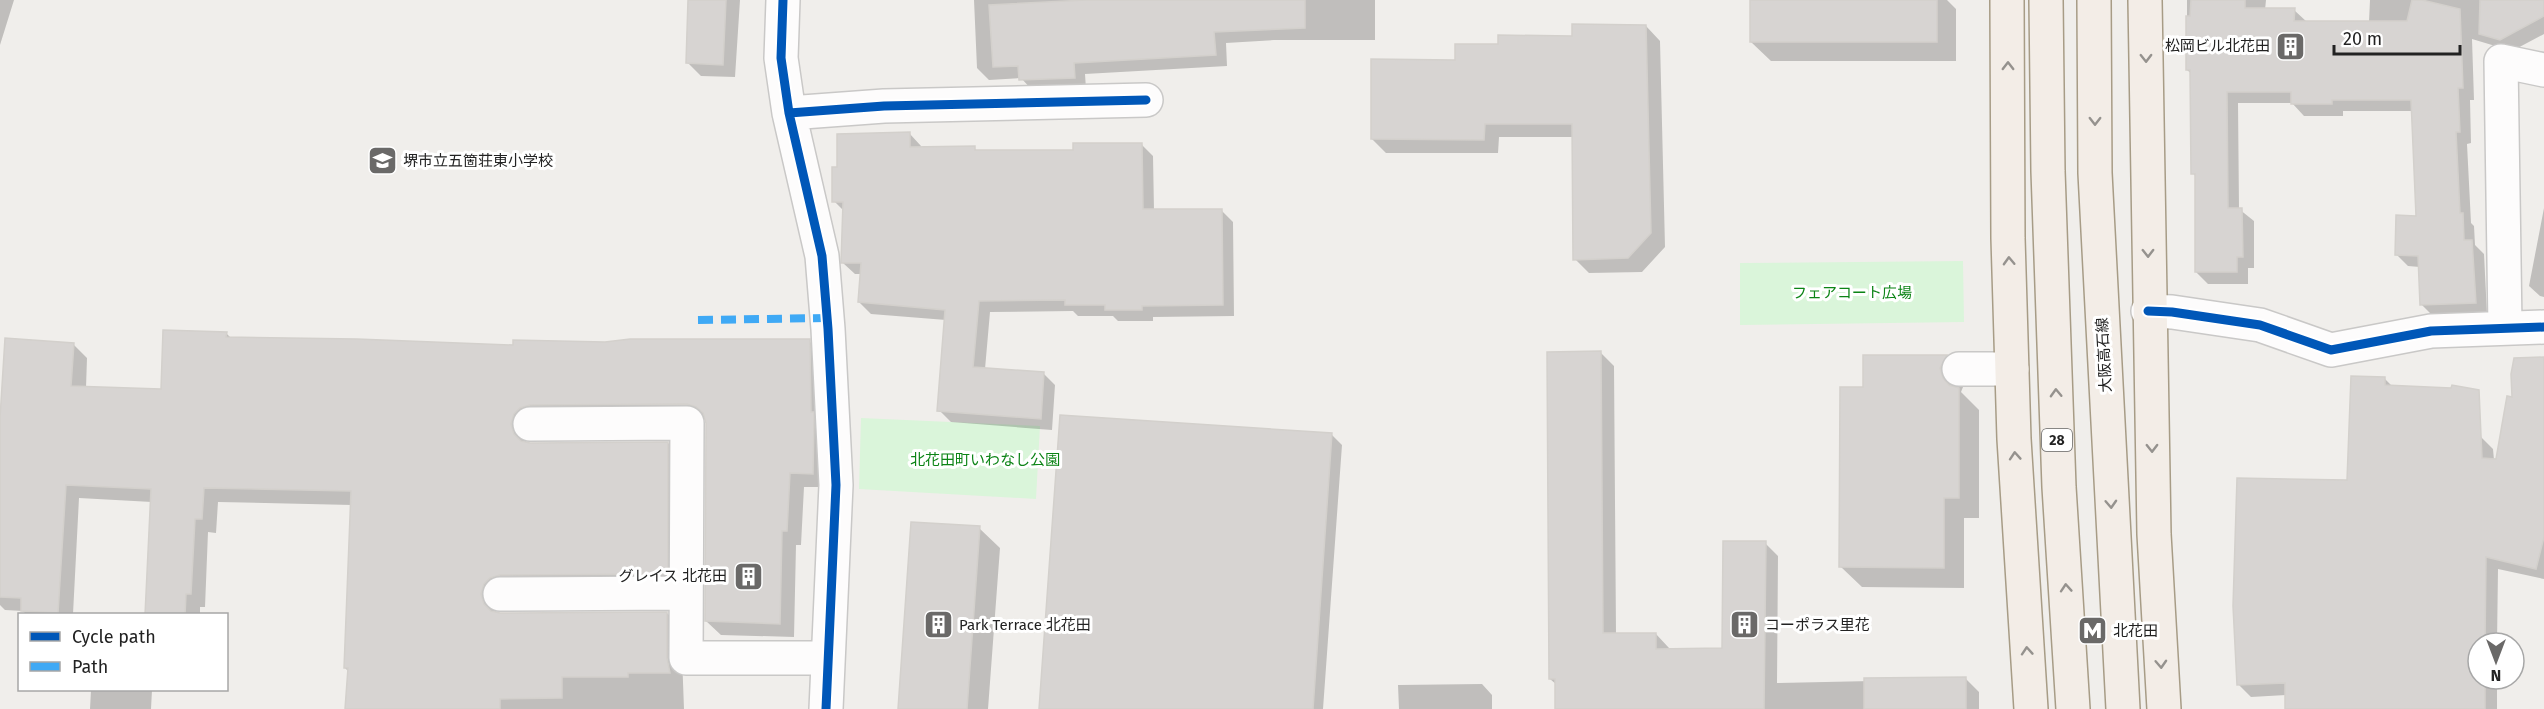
<svg xmlns="http://www.w3.org/2000/svg" width="2544" height="709" font-family="'Fira Sans','Noto Sans JP',sans-serif">
	<rect width="100%" height="100%" fill="#f0eeeb"/>
	<path fill="#daf5da" d="M1963 261 1964 322 1740 325V263Z
		M861 418 1040 426 1036 499 859 489Z"/>
	<path fill="#0003" d="M0 0H14L0 45Z
		M690 0H740L735 77 701 76 688 63Z
		M974 0H1375V40H1274L1226 43 1227 66 1085 74 1086 89 1033 91 1021 78 989 80 977 68Z
		M1751 0H1947L1956 9V61H1771L1751 42Z
		M2187 0H2266L2265 10H2294L2307 22H2369L2370 0H2544V34L2512 51 2472 39 2474 100H2470L2471 143 2467 144 2471 223 2474 226 2475 245 2484 254 2487 314 2433 316 2421 304 2420 267 2408 266 2396 254 2417 218 2413 111H2343V116H2304L2292 103H2238L2239 209 2254 221V268H2248V284H2208L2196 272V177L2193 173 2192 74 2187 70Z
		M1646 26 1660 41 1665 247 1642 272 1589 273 1575 259 1574 137H1499L1498 153H1386L1372 139 1456 61 1499 46 1574 38Z
		M910 134 921 146V149L974 148 978 152H1075L1141 144 1153 156 1154 211 1221 210 1233 222 1234 316 1153 317V321H1118L1113 316H1078L1073 311 990 312 985 369 1043 373 1055 385 1052 430 951 422 939 410 946 320 871 314 859 302 862 274H855L843 263 844 211 834 201Z
		M2544 208V297L2540 296 2529 286Z
		M226 333 232 339 514 347 605 343 809 341 823 355 826 487H804L801 545H796L794 637 721 635 706 621V419L702 418 545 419 525 439 526 443H668L682 458 681 588 495 609 496 613H667L681 628 684 709H347L349 672 345 668 352 505 218 502 216 533 208 532 205 607H200V614H146L152 502 79 498 73 614H26L23 611 5 610 0 605V444L73 344 87 358 86 388 163 391Z
		M1601 353 1614 366 1616 634H1656L1669 648V651L1724 649 1765 543 1778 556 1777 683 1966 679 1979 692V709H1557V685L1550 679Z
		M1865 357H1946L1967 377 1961 392 1979 410V518H1964V588L1862 587 1841 567 1865 388Z
		M2384 378 2397 391 2480 436 2493 449 2494 460 2544 450V579L2498 569 2497 643H2478V679H2497V709H2287L2286 695 2251 697 2238 684 2349 482Z
		M1332 435 1342 445 1323 709H1041Z
		M979 528 1000 548 988 709H899Z
		M1482 684 1492 695V709H1399L1398 685Z
		M91 690H152L151 709H90Z"/>
	<path fill="#d7d4d2" stroke="#d3d0cc" stroke-width="1.5" d="M688 0H726L723 65 686 63Z
		M1086 0H1305V28L1214 32 1216 55 1074 63 1075 78 1019 80 1018 66 993 67 989 5Z
		M1750 0H1937V42H1750Z
		M2191 0H2245V8H2295L2294 21H2407L2412 0H2422L2460 9 2463 88H2458L2460 132H2456L2460 213H2463L2464 240H2472L2476 303 2420 305 2418 256 2395 255 2396 215 2416 216 2411 100H2332V104H2291V92H2227L2228 208H2242L2243 257H2237V272H2195V174H2191L2190 70H2186V16H2190Z
		M2480 0H2544V16L2500 40 2479 34Z
		M1572 24 1646 25 1651 233 1628 258 1573 260 1572 124H1485L1484 140 1371 139V59L1455 60V44H1498V35L1572 36Z
		M910 132V147L975 146V150H1073V143H1142L1143 209H1222L1223 305 1142 306V310H1105V305H1065V300L979 301 973 367 1044 372 1041 419 937 411 945 310 858 302 861 263H841L843 202H832V167H837V134Z
		M163 330 227 332 226 337 357 339 513 345V340L605 342 630 339H810L811 412H814V419L813 474 790 473 787 531H782L780 624 705 621 706 423 703 413 696 407 687 404 530 405 520 408 514 414 511 424 514 434 521 441 530 443 668 442V574L500 575 490 578 484 584 481 594 484 604 491 611 500 613 667 612V658L670 673H628V677H562V698L500 699V709H345L348 668H344L351 491 204 488 202 519H195L191 594H186L185 615H145L151 489 66 485 58 613 21 611V598L0 597V418L5 338 74 343 71 386 161 389Z
		M1601 351 1603 633H1656V649L1722 648 1723 541H1766L1764 709H1555V679H1549L1547 352Z
		M1863 355H1947L1940 368 1943 378 1949 385 1959 388V498H1944V568L1839 567 1840 387H1863Z
		M2544 357V537L2536 569 2486 557 2485 643H2478V679H2485V709H2285V683L2237 685 2233 606 2237 478 2347 480 2351 376 2385 377V385L2451 388 2452 385 2479 390 2482 458 2496 459 2507 396 2512 397 2511 374 2514 358Z
		M1060 415 1332 433 1313 709H1039Z
		M911 522 980 526 967 709H898Z
		M1966 677V709H1864V678Z"/>
	<g fill="none" stroke-linecap="round" stroke-linejoin="round">
		<defs>
			<path id="minor" d="M783 0 781 58 789 113 822 256 828 329 836 485 826 709
				M789 113 884 106 1146 100
				M2148 311 2172 312 2260 325 2331 350 2431 331 2544 327
				M2505 327 2501 61 2544 70
				M1959 369H2012
				M530 424 687 423 686 658H827
				M500 594 686 593"/>
			<path id="major" d="M2007 0 2008 238 2014 439 2031 709
				M2046 0 2048 171 2059 487 2073 709
				M2094 0 2095 173 2123 709
				M2145 0 2154 534 2164 709"/>
		</defs>
		<use href="#minor" stroke="#c9c8c7" stroke-width="36"/>
		<use href="#major" stroke="#a79c86" stroke-width="36"/>
		<use href="#minor" stroke="#fdfcfc" stroke-width="33"/>
		<use href="#major" stroke="#f3ede7" stroke-width="33"/>
		<path stroke="#3fa9f5" stroke-width="8" stroke-dasharray="15 8" stroke-linecap="butt" d="M698 320 827 318"/>
		<defs>
			<path id="cycleway" d="M783 0 781 58 789 113 822 256 828 329 836 485 826 709
				M789 113 884 106 1146 100
				M2148 311 2172 312 2260 325 2331 350 2431 331 2544 327"/>
		</defs>
		<use href="#cycleway" stroke="#fff" stroke-width="13"/>
		<use href="#cycleway" stroke="#0057b8" stroke-width="9"/>
	</g>
	<defs><path id="oneway-chevron" d="M-2-3.5L2.5 0L-2 3.5" fill="none" stroke-width="1.6" stroke-linecap="round" stroke-linejoin="round" transform="scale(1.5)"/></defs>
	<g stroke="#95928e">
		<use href="#oneway-chevron" transform="translate(2146 58) rotate(89)"/>
		<use href="#oneway-chevron" transform="translate(2008 66) rotate(-90)"/>
		<use href="#oneway-chevron" transform="translate(2095 121) rotate(90)"/>
		<use href="#oneway-chevron" transform="translate(2148 253) rotate(89)"/>
		<use href="#oneway-chevron" transform="translate(2009 261) rotate(-92)"/>
		<use href="#oneway-chevron" transform="translate(2056 393) rotate(-92)"/>
		<use href="#oneway-chevron" transform="translate(2152 448) rotate(89)"/>
		<use href="#oneway-chevron" transform="translate(2015 456) rotate(-94)"/>
		<use href="#oneway-chevron" transform="translate(2111 504) rotate(87)"/>
		<use href="#oneway-chevron" transform="translate(2066 588) rotate(-94)"/>
		<use href="#oneway-chevron" transform="translate(2027 651) rotate(-94)"/>
		<use href="#oneway-chevron" transform="translate(2161 664) rotate(87)"/>
	</g>
	<defs>
		<symbol id="building-square" viewBox="-11 -11 22 22"><rect x="-9" y="-9" width="18" height="18" rx="4" fill="#6a6968" stroke="#fff"/><path d="M-4-6H4V6H1V3H-1V6H-4ZM-2.5-4.3h1.7v1.8h-1.7ZM.8-4.3h1.7v1.8H.8ZM-2.5-1h1.7V.8h-1.7ZM.8-1h1.7V.8H.8Z" fill="#fff"/></symbol>
		<symbol id="school-square" viewBox="-11 -11 22 22"><rect x="-9" y="-9" width="18" height="18" rx="4" fill="#6a6968" stroke="#fff"/><path d="M0-5L7-2L0 1L-7-2ZM-4 1L0 2.5L4 1V4Q0 6-4 4Z" fill="#fff"/></symbol>
		<symbol id="metro-square" viewBox="-11 -11 22 22"><rect x="-9" y="-9" width="18" height="18" rx="4" fill="#6a6968" stroke="#fff"/><path d="M-5.5 5V-5H-3L0 0L3-5H5.5V5H3V-.5L0 4L-3-.5V5Z" fill="#fff"/></symbol>
	</defs>
	<g fill-rule="evenodd">
		<use href="#building-square" x="2274" y="30" width="33" height="33"/>
		<use href="#school-square" x="366" y="144" width="33" height="33"/>
		<use href="#building-square" x="732" y="560" width="33" height="33"/>
		<use href="#building-square" x="922" y="608" width="33" height="33"/>
		<use href="#building-square" x="1728" y="608" width="33" height="33"/>
		<use href="#metro-square" x="2076" y="614" width="33" height="33"/>
	</g>
	<g text-anchor="middle" dominant-baseline="central" stroke-width="6" stroke-linejoin="round" paint-order="stroke">
		<rect fill="#fff" stroke="#646464" stroke-width="1.5" x="2042" y="429" width="30" height="22" rx="4.5"/>
		<g font-size="14" font-weight="bold" fill="#222">
			<text x="2057" y="440">28</text>
		</g>
		<g font-size="15" fill="#222" stroke="#fff" text-anchor="start">
			<text x="2270" y="46" text-anchor="end">松岡ビル北花田</text>
			<text x="403" y="161">堺市立五箇荘東小学校</text>
			<text x="727" y="576" text-anchor="end">グレイス 北花田</text>
			<text x="959" y="625">Park Terrace 北花田</text>
			<text x="1765" y="625">コーポラス里花</text>
			<text x="2113" y="631">北花田</text>
		</g>
		<g font-size="15" fill="#0c8416" stroke="#fff">
			<text x="1852" y="293">フェアコート広場</text>
			<text x="985" y="460">北花田町いわなし公園</text>
		</g>
		<g font-size="15" fill="#222" stroke="#fff">
			<text transform="translate(2104 355) rotate(-93)">大阪高石線</text>
		</g>
	</g>
	<rect x="18" y="613" width="210" height="78" fill="#ffffff" stroke="#a7a7a7" stroke-width="1.5"/>
	<rect x="30" y="632" width="30" height="9" fill="#0057b8" stroke="#a7a7a7" stroke-width="1.5"/>
	<text x="72" y="643" font-size="18" fill="#222222">Cycle path</text>
	<rect x="30" y="662" width="30" height="9" fill="#3fa9f5" stroke="#a7a7a7" stroke-width="1.5"/>
	<text x="72" y="673" font-size="18" fill="#222222">Path</text>
	<g transform="translate(2496 661) rotate(180)"><circle r="28" fill="#ffffff" stroke="#a7a7a7" stroke-width="1.5"/>
	<path d="M0-4.5L10 22L0 15L-10 22Z" fill="#6a6968"/>
	<text y="-9" font-size="16" font-weight="bold" text-anchor="middle" fill="#222222">N</text>
	</g>
	<path d="M2334 45v9h126v-9" fill="none" stroke="#222222" stroke-width="3"/>
	<text x="2343" y="45" font-size="18" fill="#222222" stroke="#ffffff" stroke-width="4.5" paint-order="stroke">20 m</text>
</svg>
